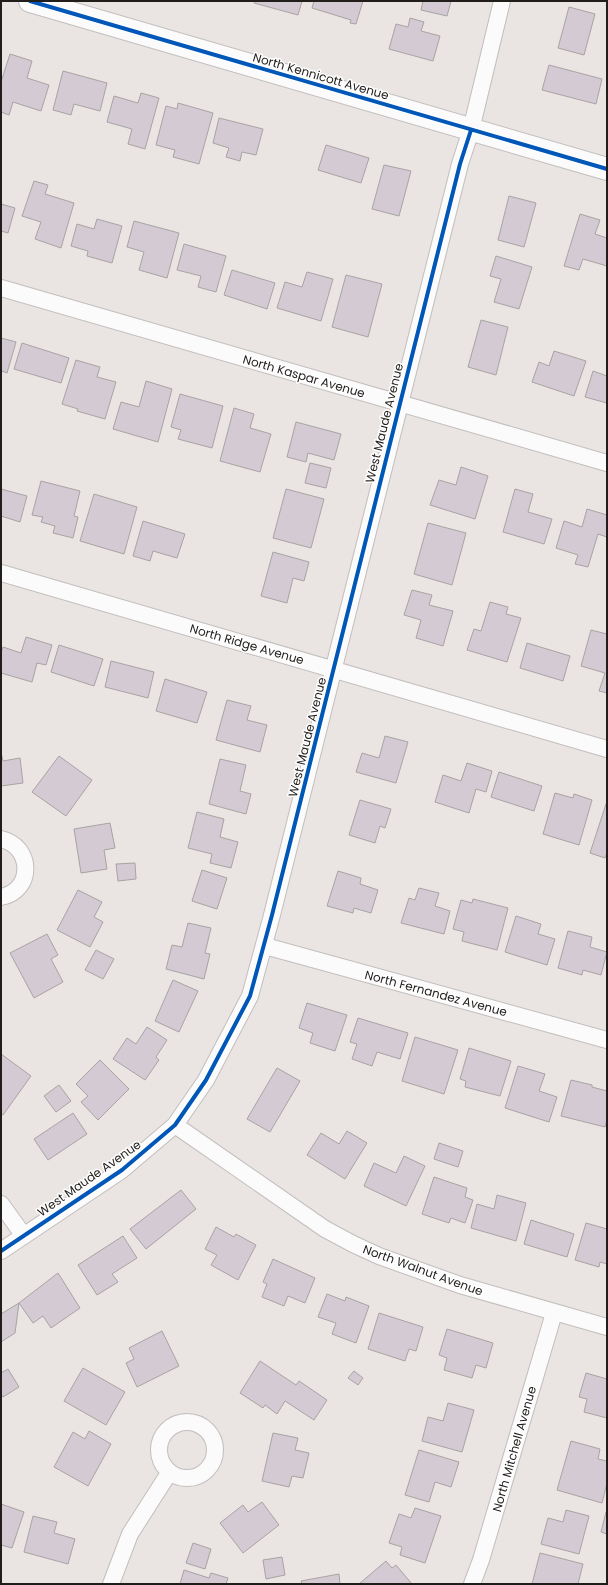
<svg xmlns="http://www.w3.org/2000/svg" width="608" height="1585" font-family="Poppins,sans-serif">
	<rect width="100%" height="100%" fill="#eae4e2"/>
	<path fill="#d3cad3" stroke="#a7a4a4" d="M255 1H302L298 15 254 3Z
		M314 1H363L356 24 350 23 351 20 312 8Z
		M423 1H451L447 16 421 10Z
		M569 7 595 14 584 55 558 48Z
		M410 18 424 22 421 31 440 36 433 61 389 49 396 24 408 27Z
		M10 54 32 61 27 78 49 85 41 111 13 102 9 115 1 112V82Z
		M549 65 602 79 596 104 542 90Z
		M63 71 107 83 100 111 74 104 71 115 53 110Z
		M141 93 159 98 145 149 128 144 132 129 107 122 114 96 138 103Z
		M178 103 213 113 199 164 173 157 175 150 156 145 166 106 177 109Z
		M219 118 263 129 256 155 242 152 240 161 226 157 229 148 213 143Z
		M326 145 369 158 361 183 318 170Z
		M384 165 411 171 399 216 372 209Z
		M34 181 48 185 45 194 74 203 61 248 35 239 41 222 22 216Z
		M509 196 536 203 524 247 498 240Z
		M1 204 15 208 8 233 1 231Z
		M580 214 600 220 595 234 607 238V266L583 259 579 270 564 266Z
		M97 219 122 226 112 263 87 256 88 251 71 246 77 224 94 229Z
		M134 221 179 233 167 278 139 270 144 252 127 247Z
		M184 244 226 256 216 292 198 287 201 276 177 270Z
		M496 256 532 267 519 309 494 302 501 279 490 276Z
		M232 270 275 283 267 309 224 295Z
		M307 272 333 279 321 321 277 308 285 282 302 287Z
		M346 275 382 284 368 337 332 327Z
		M481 320 508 327 496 375 468 367Z
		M1 338 16 342 7 373 2 371 1 375Z
		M22 343 69 358 61 383 14 369Z
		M554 351 586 361 574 396 532 382 539 362 549 366Z
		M76 360 100 367 97 377 116 382 105 419 77 411 78 409 62 404Z
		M593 371 607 376V403L585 397Z
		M146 381 172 389 158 442 113 429 121 402 139 407Z
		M180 394 223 406 212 448 178 439 181 430 171 427Z
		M234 408 254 414 250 428 271 434 260 472 220 461Z
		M296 422 341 434 334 460 308 453 306 462 287 457Z
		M310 463 331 468 326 488 305 483Z
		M461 467 488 476 475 519 430 505 439 480 456 485Z
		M41 481 80 491 74 516 78 517 73 538 53 533 55 526 41 522 43 517 32 515Z
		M1 489 27 496 20 522 1 516Z
		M286 489 324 499 311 548 273 538Z
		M515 489 533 494 528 512 552 519 544 544 503 532Z
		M94 494 137 507 124 554 80 541Z
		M587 509 607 515V537L598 534 588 567 575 564 578 555 556 548 564 521 582 527Z
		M143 521 185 534 177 558 153 551 150 561 133 556Z
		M428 523 466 533 452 585 414 574Z
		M273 552 309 562 304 581 293 578 287 603 261 596Z
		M412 590 432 595 429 605 453 611 443 646 416 638 421 620 404 615Z
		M490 602 508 607 506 614 521 618 507 662 467 650 474 629 481 631Z
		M591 630 607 634V693L599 691 605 673 581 666Z
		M26 637 52 645 46 665 37 663 32 682 1 673V653L3 647 21 653Z
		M527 643 570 656 563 681 520 668Z
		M59 645 103 659 94 686 51 672Z
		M111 661 154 672 148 698 105 687Z
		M165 679 207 692 197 723 156 711Z
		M227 700 251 706 247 720 267 725 260 752 216 740Z
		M385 736 408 742 396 783 356 772 362 753 379 758Z
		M1 752 3 761 20 758 23 783 1 786Z
		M59 756 92 780 66 816 32 792Z
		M220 759 246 765 240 791 251 794 246 814 209 804Z
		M467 763 492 771 486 792 476 789 469 813 435 802 443 775 461 781Z
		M499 772 542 786 534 811 491 797Z
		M555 793 573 798 574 794 592 800 579 845 543 834Z
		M360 800 391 809 385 828 380 826 375 843 349 835Z
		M607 801V852L605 858 590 853Z
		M197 812 224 819 220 837 238 842 231 868 210 863 212 854 188 848Z
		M110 823 115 848 104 850 107 869 81 873 74 829Z
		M135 863 136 879 118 881 116 864Z
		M202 870 227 878 217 909 192 901Z
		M338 871 361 878 360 884 378 890 371 913 354 908 353 913 327 906Z
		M419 888 439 893 435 906 450 911 444 934 401 923 409 898 415 900Z
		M78 890 102 902 94 917 103 922 90 947 57 930Z
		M473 899 508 908 497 950 462 941 464 932 453 929 461 900 472 903Z
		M516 916 541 924 538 934 555 939 547 965 505 952Z
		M188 923 211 928 205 953 210 954 204 979 166 969 172 945 182 947Z
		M568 931 592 937 590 947 607 952 601 975 583 970 582 975 558 968Z
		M47 934 58 955 51 959 63 982 34 998 10 953Z
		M96 950 114 959 103 979 85 970Z
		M173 980 198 991 179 1032 155 1021Z
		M307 1003 347 1015 335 1051 310 1043 313 1033 299 1028Z
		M358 1018 408 1033 400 1059 377 1052 372 1066 352 1059 357 1044 350 1042Z
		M147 1027 167 1040 156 1057 159 1060 145 1080 113 1059 127 1038 136 1044Z
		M415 1037 458 1050 444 1094 402 1081Z
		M469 1048 511 1061 500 1096 465 1087 466 1081 460 1079Z
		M1 1054 31 1076 3 1115 1 1114Z
		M100 1060 129 1089 98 1120 81 1102 88 1096 76 1084Z
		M518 1066 545 1074 539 1091 557 1097 549 1122 505 1108Z
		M277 1068 300 1081 270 1132 247 1119Z
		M571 1080 592 1085V1087L607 1091V1120L605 1127 561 1116Z
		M59 1085 71 1101 56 1112 44 1096Z
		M73 1113 87 1134 48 1160 34 1139Z
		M347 1131 367 1143 345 1179 307 1155 321 1133 339 1144Z
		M439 1143 463 1151 458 1167 434 1159Z
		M404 1156 425 1166 406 1206 364 1186 374 1163 396 1173Z
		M434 1177 467 1188 465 1197 473 1200 465 1223 451 1218 449 1223 422 1214Z
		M181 1190 196 1209 146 1249 130 1229Z
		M497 1195 526 1203 516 1241 471 1228 477 1204 494 1209Z
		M531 1220 574 1234 567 1257 524 1244Z
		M586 1223 607 1229V1264L600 1262 599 1267 575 1260Z
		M216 1227 234 1237 236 1234 256 1245 238 1280 211 1265 217 1255 205 1249Z
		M123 1236 137 1258 112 1274 118 1282 97 1295 78 1265Z
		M273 1259 315 1278 305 1303 288 1296 284 1306 262 1297 267 1284 263 1282Z
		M58 1273 80 1308 51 1328 43 1316 33 1323 19 1303Z
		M327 1294 345 1301 346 1297 369 1306 356 1343 332 1334 336 1323 318 1317Z
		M19 1303 15 1333 1 1342V1314Z
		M379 1313 423 1327 416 1351 409 1349 405 1361 368 1349Z
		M447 1329 493 1343 486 1368 476 1365 472 1378 444 1370 447 1358 439 1355Z
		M162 1331 179 1366 137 1387 126 1363 134 1359 129 1348Z
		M260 1361 296 1385 299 1381 327 1400 314 1420 285 1401 277 1414 265 1405 263 1408 240 1393Z
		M83 1368 125 1392 106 1425 64 1401Z
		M8 1369 19 1387 3 1397 1 1394V1373Z
		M354 1371 363 1378 358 1385 348 1378Z
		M586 1373 607 1379V1418L584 1412 587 1399 579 1397Z
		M448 1403 474 1410 462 1452 422 1441 428 1417 443 1421Z
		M89 1431 111 1444 88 1486 54 1467 73 1432 85 1439Z
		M273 1433 298 1438 295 1450 309 1453 303 1478 292 1476 289 1487 262 1481Z
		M571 1441 600 1449 598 1459 607 1461V1483L602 1503 557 1490Z
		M419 1450 459 1462 451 1487 435 1482 429 1502 405 1495Z
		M262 1502 279 1525 243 1553 220 1523 243 1505 248 1512Z
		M1 1504 24 1512 12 1548 1 1545Z
		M415 1508 441 1516 425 1563 400 1555 402 1547 389 1543 399 1514 411 1518Z
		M566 1510 589 1516 579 1554 541 1544 548 1518 563 1522Z
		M606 1512H607V1534L601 1532Z
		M33 1516 57 1522 54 1533 75 1539 68 1564 24 1552Z
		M193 1543 211 1549 205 1569 186 1563Z
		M540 1553 583 1564 578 1584H532Z
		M282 1557 285 1575 266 1579 263 1560Z
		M386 1561 392 1568 396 1565 412 1584H359Z
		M184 1570 209 1578 211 1573 228 1578 226 1584H180Z
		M339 1574 340 1584H302L301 1581Z"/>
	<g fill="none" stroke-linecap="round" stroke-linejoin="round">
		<defs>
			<path id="street" d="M1 288 607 463
				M1 573 607 749
				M1 839C33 846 34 891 1 897
				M265 946 607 1040
				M175 1125 325 1229 353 1244 379 1256 460 1285 607 1327
				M1 1204 24 1236
				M1 1251 122 1170 175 1125 206 1080 250 996 272 915 460 164 471 130 502 1
				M159 1450a28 28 0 1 1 56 0a28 28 0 1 1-56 0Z
				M111 1584 130 1534 169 1473
				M472 1584 481 1560 554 1313"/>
			<path id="secondary" d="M30 1 607 169"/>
		</defs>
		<use href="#street" stroke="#c2bebd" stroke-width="18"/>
		<use href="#secondary" stroke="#c2bebd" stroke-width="24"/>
		<use href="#street" stroke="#fcfbfb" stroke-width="16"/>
		<use href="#secondary" stroke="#fcfbfb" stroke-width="22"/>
		<defs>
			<path id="cycleway" d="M30 1 607 169
				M1 1251 122 1170 175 1125 206 1080 250 996 272 915 460 164 471 130"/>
		</defs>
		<use href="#cycleway" stroke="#fff" stroke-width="6"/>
		<use href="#cycleway" stroke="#0057b8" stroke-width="4"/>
	</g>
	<g text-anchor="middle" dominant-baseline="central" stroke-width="3" stroke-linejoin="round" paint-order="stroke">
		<g font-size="12" fill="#201d1b" stroke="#fff">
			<text transform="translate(321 76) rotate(16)">North Kennicott Avenue</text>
			<text transform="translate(304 376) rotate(16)">North Kaspar Avenue</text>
			<text transform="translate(384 423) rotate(-76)">West Maude Avenue</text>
			<text transform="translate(247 644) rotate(16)">North Ridge Avenue</text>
			<text transform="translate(307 737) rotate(-76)">West Maude Avenue</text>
			<text transform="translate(436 993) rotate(15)">North Fernandez Avenue</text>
			<text transform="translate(89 1178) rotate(-35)">West Maude Avenue</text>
			<text transform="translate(423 1270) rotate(20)">North Walnut Avenue</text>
			<text transform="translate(514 1449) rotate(-74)">North Mitchell Avenue</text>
		</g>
	</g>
	<rect width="608" height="1585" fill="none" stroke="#201d1b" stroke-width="4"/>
</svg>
